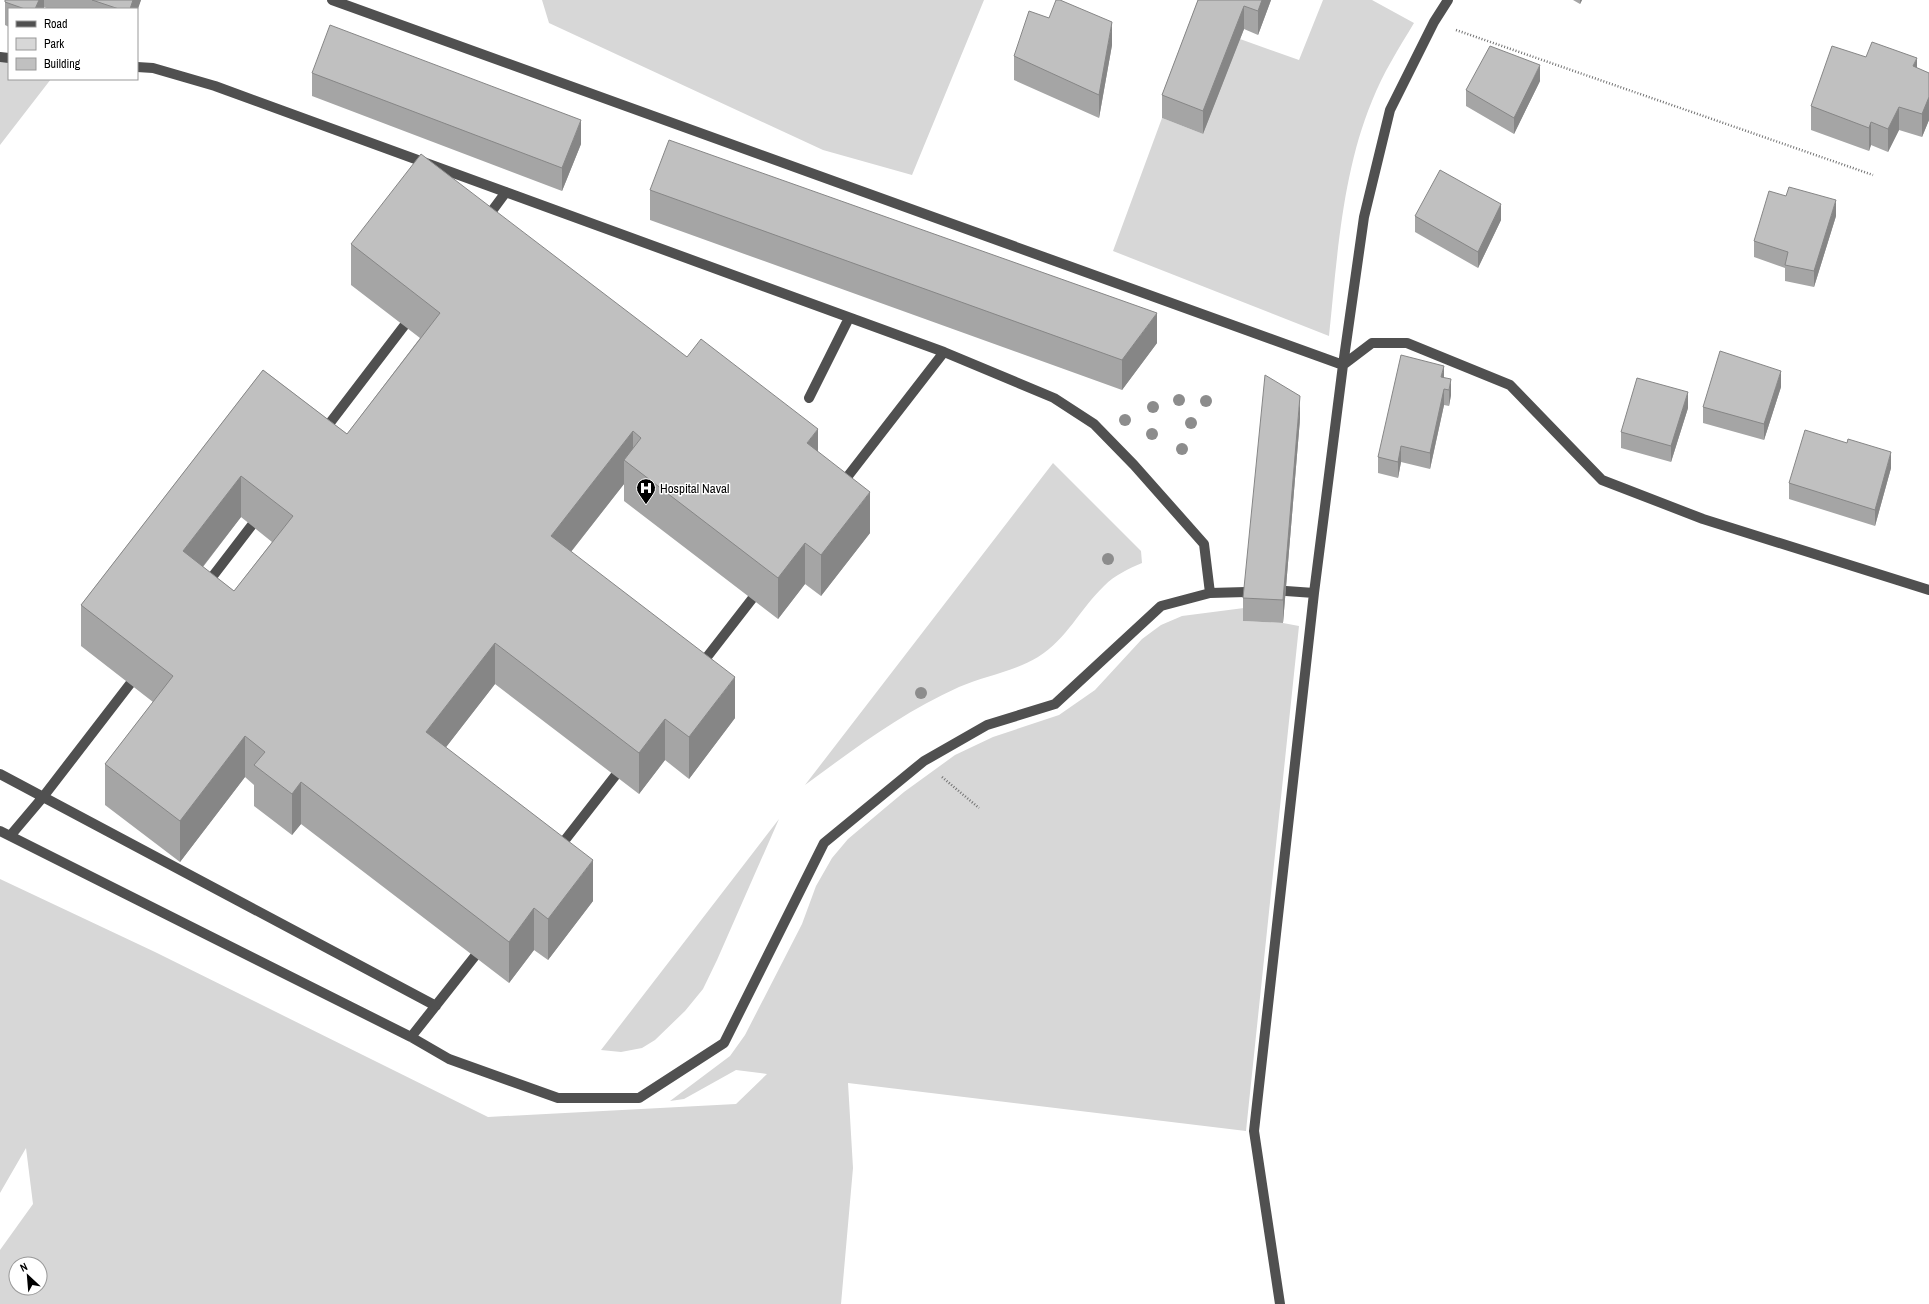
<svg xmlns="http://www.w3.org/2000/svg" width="1929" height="1304" font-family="'Archivo Narrow',sans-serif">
	<rect width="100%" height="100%" fill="#fff"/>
	<path fill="#d7d7d7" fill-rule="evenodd" d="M542 0H984L912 175 823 150 549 23Z
		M1323 0H1372L1414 23C1399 48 1383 73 1372 101 1342 173 1337 259 1329 336L1113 251 1162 118 1203 134 1240 39 1299 60Z
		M9 56V79H51L0 145V59Z
		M1053 463 1141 551 1142 563C1128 569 1115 575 1104 586 1080 609 1067 639 1038 657 1013 672 984 676 959 687 903 712 854 749 805 785Z
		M1244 608 1243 621 1283 623 1299 626 1246 1131 848 1083 853 1168 841 1304H0V1250L33 1204 26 1148 0 1193V879L155 952 488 1117 736 1104 767 1074 736 1070 684 1099 670 1101 730 1056 745 1035 802 924 816 886 832 858 848 839 904 792 955 755 993 737 1059 715 1095 690 1142 639 1161 625 1182 616ZM16 1264H40V1288H16Z
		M779 819 717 960 703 989 685 1011 655 1040 642 1048 621 1052 601 1050Z"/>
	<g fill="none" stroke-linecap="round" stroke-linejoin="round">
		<path stroke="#727272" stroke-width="2.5" stroke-dasharray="1 2" stroke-linecap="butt" d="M1456 30 1873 175
			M942 777 979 808"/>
		<path stroke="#505050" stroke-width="10" d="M332 0 1343 365 1372 343H1407L1510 385 1602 480 1703 519 1929 590
			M0 57 9 58
			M137 67 153 68 215 86 944 352 1054 398 1094 424 1134 465 1204 544 1210 593
			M486 219 506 192
			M809 398 849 318
			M323 432 404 326
			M841 485 944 352
			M206 585 252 525
			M1286 591 1314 593
			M700 666 752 599
			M0 774 436 1006
			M0 831 411 1037 449 1059 558 1098H639L724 1043 824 843 924 761 987 725 1055 704 1161 606 1210 593 1246 592
			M10 836 43 797 130 684
			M558 849 615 776
			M411 1037 475 956
			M1280 1304 1254 1131 1314 593 1343 365 1364 217 1390 110 1434 22 1448 0"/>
	</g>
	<g fill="#8c8c8c">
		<circle cx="1179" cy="400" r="6"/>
		<circle cx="1206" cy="401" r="6"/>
		<circle cx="1153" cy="407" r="6"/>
		<circle cx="1125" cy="420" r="6"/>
		<circle cx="1191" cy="423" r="6"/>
		<circle cx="1152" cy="434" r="6"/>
		<circle cx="1182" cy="449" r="6"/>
		<circle cx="1108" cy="559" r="6"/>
		<circle cx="921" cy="693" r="6"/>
	</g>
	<path fill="#a5a5a5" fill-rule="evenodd" d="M5 0H141L137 9H49L44 7V9H9V27L5 25Z
		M1198 0H1271L1258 35 1244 29 1203 134 1162 118V95Z
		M1573 0H1582L1580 4Z
		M1112 45 1099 118 1014 80V56Z
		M1866 57 1917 68 1929 73V120L1922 137 1899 130 1888 152 1871 145 1869 151 1811 130V106Z
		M312 73 581 144 562 191 312 96Z
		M1540 81 1514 134 1466 106V90Z
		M650 190 1157 343 1122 390 650 220Z
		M1415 216 1501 220 1478 268 1415 232Z
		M1836 216 1814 287 1785 281V268L1754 257V241Z
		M351 244 687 357 818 452 870 533 821 596 805 584 778 619 624 501V484L571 552 735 718 689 779 665 760 639 794 495 684 446 747 593 901 548 960 534 950 509 983 301 824 292 835 254 806V785L245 777 180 862 105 805V764L153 702 81 646V605L263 370 347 434 420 338 351 285ZM241 517 272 542 234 591 203 567Z
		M1444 378 1451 395 1449 406 1444 405 1430 469 1401 462 1398 478 1378 473V457Z
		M1781 387 1764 440 1703 423V407Z
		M1688 408 1671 462 1621 448V432Z
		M1300 419 1283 623 1243 621V598Z
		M1891 468 1875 526 1789 499V483Z"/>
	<path fill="#868686" d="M39 0H44V9H35Z
		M133 0H141L137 12V9H130Z
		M1262 0H1271L1258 35V11Z
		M1580 0H1582L1580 4Z
		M1244 6V29L1203 134V111Z
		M1112 22V45L1099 118V95Z
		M1917 58V81L1913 66Z
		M1540 65V81L1514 134V118Z
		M1929 97V120L1922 137V114Z
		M1899 107V130L1888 152V129Z
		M581 120V144L562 191V168Z
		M1871 122V145L1869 151V128Z
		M1836 200V216L1814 287V271Z
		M1501 204V220L1478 268V252Z
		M1157 313V343L1122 390V360Z
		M1444 366V382L1441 377Z
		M1781 371V387L1764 440V424Z
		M1451 379V395L1449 406V390Z
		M1444 389V405L1430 469V453Z
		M1688 392V408L1671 462V446Z
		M1300 396V419L1283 623V600Z
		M818 429V470L807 443Z
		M633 431V467L624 460V484L551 577V536Z
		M1401 446V462L1398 478V462Z
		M1891 452V468L1875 526V510Z
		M241 476V517L183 592V551Z
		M870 492V533L821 596V555Z
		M805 543V584L778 619V578Z
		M495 643V684L426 773V732Z
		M735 677V718L689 779V737Z
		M665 719V760L639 794V753Z
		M245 736V777L180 862V821Z
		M301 782V824L292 835V794Z
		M593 860V901L548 960V919Z
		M534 908V950L509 983V942Z"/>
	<path fill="#c0c0c0" stroke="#868686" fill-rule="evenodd" d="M5 0H39L35 9H25L5 2Z
		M92 0H133L130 9H119Z
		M1056 0H1060L1112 22 1099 95 1014 56 1029 11 1049 18Z
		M1198 0H1262L1258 11 1244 6 1203 111 1162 95Z
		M330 25 581 120 562 168 312 73Z
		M1872 42 1917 58 1913 66 1929 73V97L1922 114 1899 107 1888 129 1871 122 1869 128 1811 106 1832 46 1866 57Z
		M1490 46 1540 65 1514 118 1466 90Z
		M669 140 1157 313 1122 360 650 190Z
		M421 154 687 357 701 339 818 429 807 443 870 492 821 555 805 543 778 578 624 460 641 438 633 431 551 536 735 677 689 737 665 719 639 753 495 643 426 732 593 860 548 919 534 908 509 942 301 782 292 794 254 765 265 752 245 736 180 821 105 764 173 676 81 605 263 370 347 434 440 313 351 244ZM241 476 293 516 234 591 183 551Z
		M1440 170 1501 204 1478 252 1415 216Z
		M1789 187 1836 200 1814 271 1785 265 1788 252 1754 241 1769 191 1786 196Z
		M1720 351 1781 371 1764 424 1703 407Z
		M1401 355 1444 366 1441 377 1451 379 1449 390 1444 389 1430 453 1401 446 1398 462 1378 457Z
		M1265 375 1300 396 1283 600 1243 598Z
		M1637 378 1688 392 1671 446 1621 432Z
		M1805 430 1847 443 1848 439 1891 452 1875 510 1789 483Z"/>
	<defs>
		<symbol id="hospital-pin" viewBox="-11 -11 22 30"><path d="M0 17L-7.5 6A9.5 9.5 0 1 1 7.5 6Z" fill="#000" stroke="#fff"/><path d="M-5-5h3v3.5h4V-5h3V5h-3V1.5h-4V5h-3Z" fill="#fff"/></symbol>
	</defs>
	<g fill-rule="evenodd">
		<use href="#hospital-pin" x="635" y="477" width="22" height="30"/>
	</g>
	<g text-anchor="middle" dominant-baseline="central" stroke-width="3" stroke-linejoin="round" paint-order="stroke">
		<g font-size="13" fill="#000" stroke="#fff" text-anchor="start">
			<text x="660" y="488">Hospital Naval</text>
		</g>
	</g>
	<rect x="8" y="8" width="130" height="72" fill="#ffffff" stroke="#999999"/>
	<rect x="16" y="21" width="20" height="6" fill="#505050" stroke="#999999"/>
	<text x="44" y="28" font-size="12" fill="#000000">Road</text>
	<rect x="16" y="38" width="20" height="12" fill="#d7d7d7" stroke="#999999"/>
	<text x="44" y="48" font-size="12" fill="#000000">Park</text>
	<rect x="16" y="58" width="20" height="12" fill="#c0c0c0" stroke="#999999"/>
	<text x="44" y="68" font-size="12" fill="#000000">Building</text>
	<g transform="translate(28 1276) rotate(334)"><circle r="19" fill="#ffffff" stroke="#999999"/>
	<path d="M0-3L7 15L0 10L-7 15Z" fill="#000000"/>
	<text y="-6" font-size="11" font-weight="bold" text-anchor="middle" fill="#000000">N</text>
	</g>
</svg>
